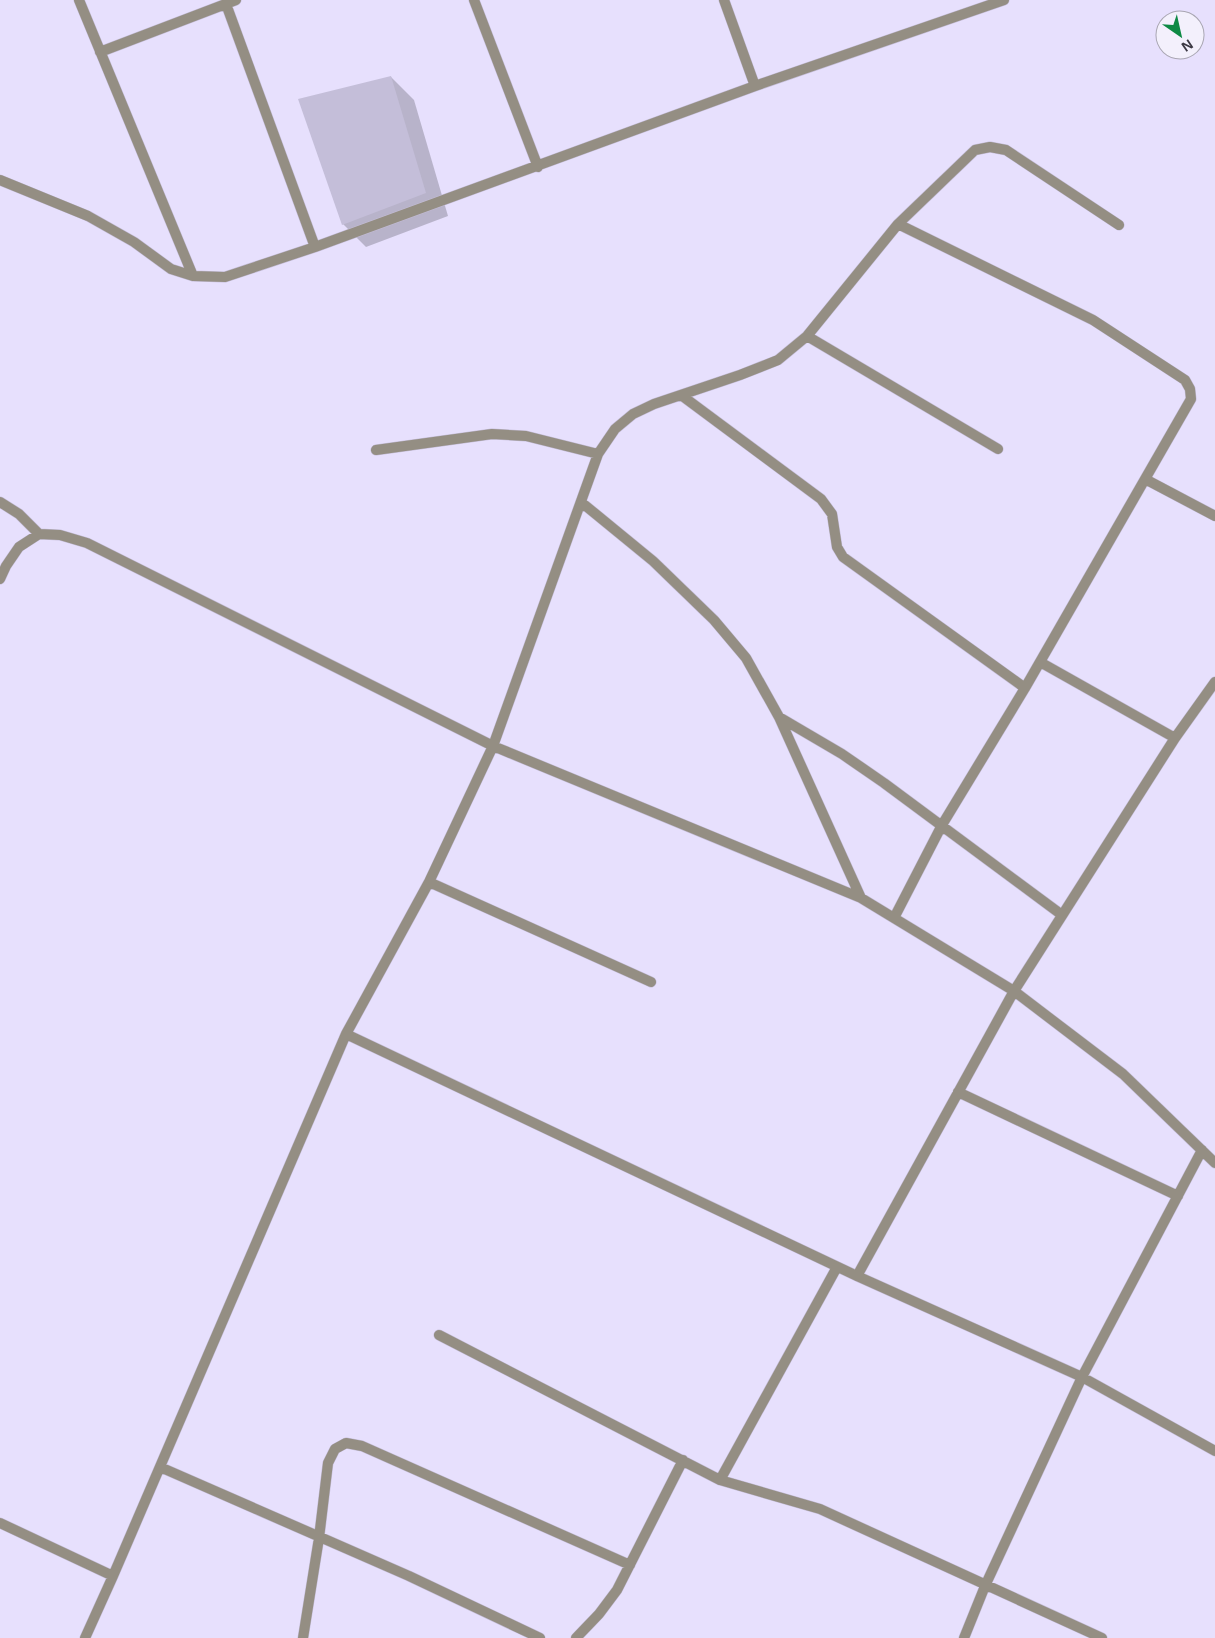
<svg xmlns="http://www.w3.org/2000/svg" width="1215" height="1638" font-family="Helvetica,sans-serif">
	<rect width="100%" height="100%" fill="#e7e0fd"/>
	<path fill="#0003" d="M391 77 414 100 448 216 366 247 343 224Z"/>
	<path fill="#c4bed9" d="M391 76 426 193 342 225 298 99Z"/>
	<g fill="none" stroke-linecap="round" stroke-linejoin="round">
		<defs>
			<path id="street" d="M79 0 193 276
				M474 0 538 167
				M724 0 755 86
				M226 4 315 247
				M100 52 236 0
				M0 180 88 216 134 242 171 269 193 276 225 277 315 247 755 86 1004 0
				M807 336 998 449
				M681 395 821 499 832 514 837 547 843 557 1025 688
				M376 450 492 434 526 436 598 454
				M1145 479 1215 516
				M0 502 19 514 39 534
				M581 502 653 561 714 620 746 658 779 717 861 898
				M0 579 6 566 19 547 39 534 60 535 87 543 493 746 861 898 1014 991 1123 1074 1215 1163
				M1040 662 1175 738
				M779 717 842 754 884 783 1062 915
				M429 882 651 982
				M894 918 942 825 1025 688 1191 399 1190 389 1185 380 1093 320 898 224
				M346 1034 857 1276 1082 1377 1215 1451
				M958 1092 1178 1196
				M857 1276 1014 991 1175 738 1215 682
				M439 1335 720 1480 820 1509 1102 1638
				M160 1467 409 1576 540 1638
				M720 1480 837 1267
				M0 1523 113 1576
				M85 1638 113 1576 346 1034 429 882 493 746 598 454 615 429 633 414 654 404 740 375 778 360 807 336 898 224 975 150 990 147 1006 150 1119 225
				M303 1638 319 1538 328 1463 335 1449 346 1443 362 1446 630 1565
				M576 1638 599 1614 617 1590 683 1460
				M964 1638 985 1586 1082 1377 1202 1150"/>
		</defs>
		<use href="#street" stroke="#c5bed8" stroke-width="11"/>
		<use href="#street" stroke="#948e83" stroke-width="10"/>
	</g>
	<g transform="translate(1180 35) rotate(146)"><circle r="24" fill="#f3f0fc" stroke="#a9a6b2"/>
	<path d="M0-4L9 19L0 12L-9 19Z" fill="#0d8944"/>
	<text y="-8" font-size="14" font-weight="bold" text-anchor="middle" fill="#3b3843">N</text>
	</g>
</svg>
